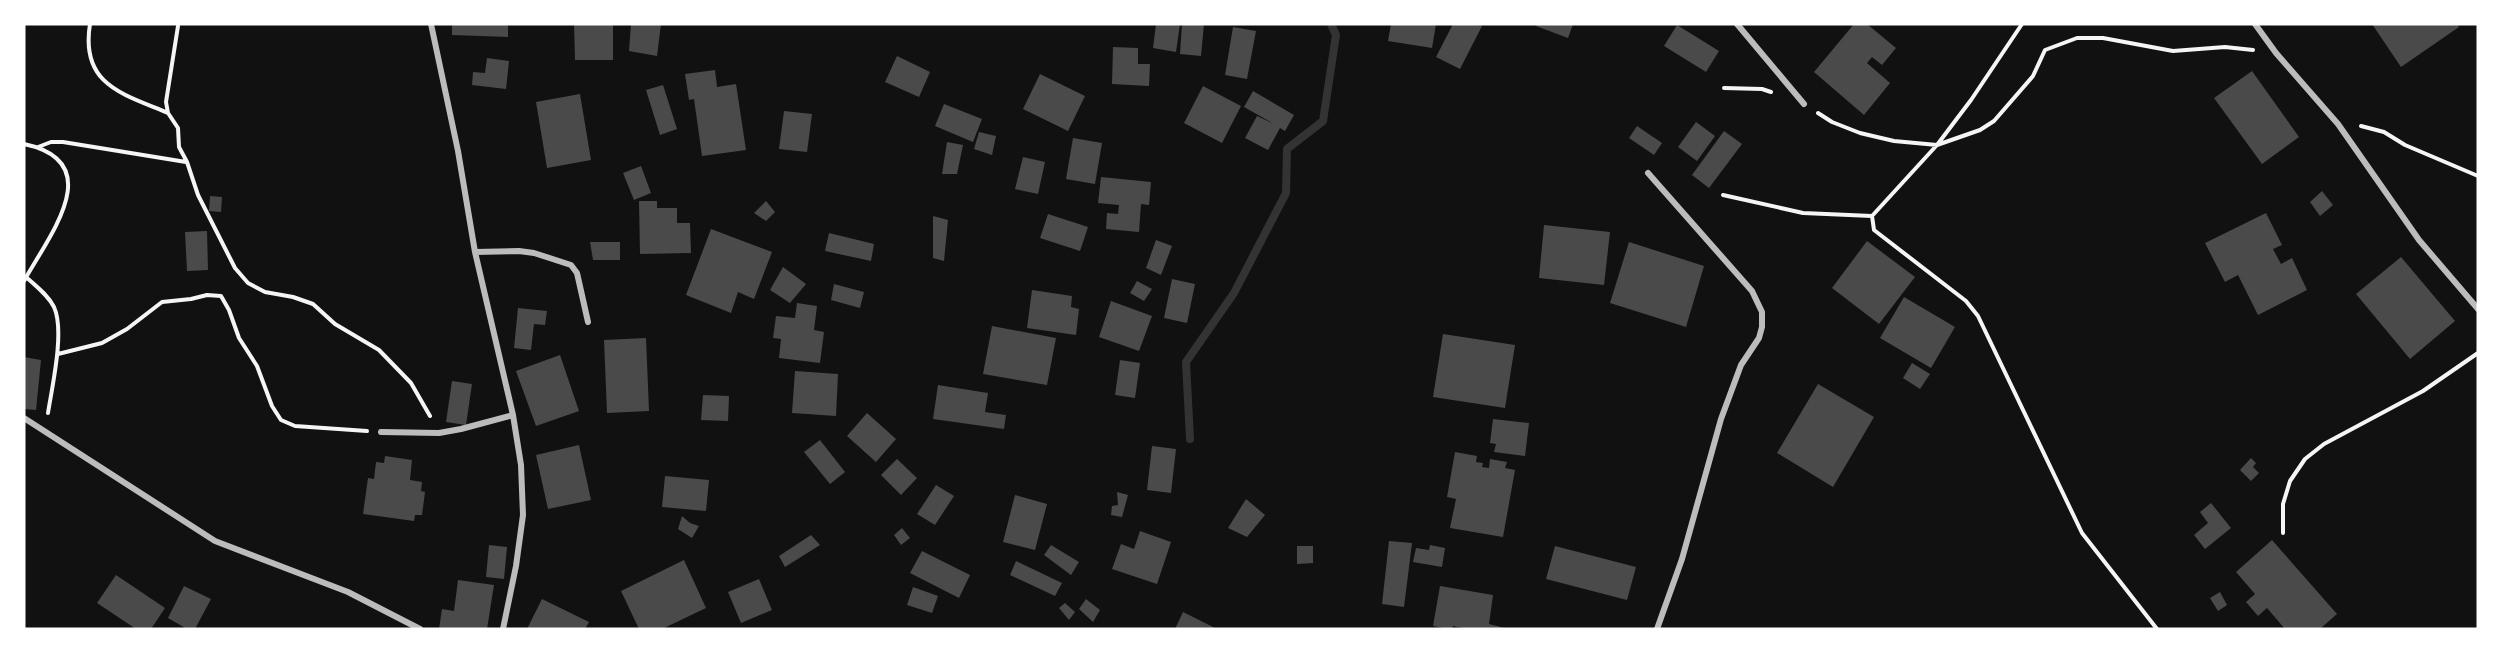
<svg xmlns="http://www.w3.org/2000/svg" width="2502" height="653" font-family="'Golos Text',sans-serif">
	<rect width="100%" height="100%" fill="#111"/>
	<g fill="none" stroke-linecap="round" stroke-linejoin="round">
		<path stroke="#333" stroke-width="8" d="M1190 439 1186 362 1234 293 1286 193 1287 149 1323 121 1336 35 1331 24"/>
	</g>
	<path fill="#4a4a4a" d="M452 24H508V37L452 35Z
		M574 24H613V60H575Z
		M631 24H661L657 56 629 51Z
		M1156 24H1180L1176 52 1153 48Z
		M1182 24H1204L1201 56 1180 54Z
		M1391 24H1436L1432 48 1388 41Z
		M1453 24H1477L1482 26 1460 69 1436 57Z
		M1537 24H1573L1568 38 1536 26Z
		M1854 24H1867L1896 48 1882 65 1872 57 1867 63 1890 83 1864 115 1814 72Z
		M2372 24H2457L2459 27 2401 67Z
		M1677 25 1719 51 1706 72 1664 46Z
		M1233 27 1256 31 1247 79 1225 75Z
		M1113 47 1138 48V64H1150L1149 86 1112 84Z
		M897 56 930 72 919 97 885 82Z
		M487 58 509 61 506 89 472 85 473 72 485 73Z
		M715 70 717 87 736 84 746 150 702 156 694 99 689 100 685 74Z
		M2252 71 2299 137 2262 164 2214 98Z
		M1040 74 1085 96 1068 131 1023 109Z
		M663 85 677 129 660 135 646 90Z
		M1203 86 1241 106 1222 143 1184 123Z
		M1253 91 1294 115 1285 131 1280 128 1268 150 1245 138 1257 116 1274 124 1244 107Z
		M580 94 591 160 547 168 536 102Z
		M944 104 982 119 973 142 935 126Z
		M784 111 812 114 807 152 779 149Z
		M1696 122 1715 136 1697 161 1678 147Z
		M1637 126 1662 143 1654 155 1629 138Z
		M1724 131 1742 144 1709 188 1692 175Z
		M979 132 996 136 992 155 974 149Z
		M1073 138 1102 143 1095 184 1066 179Z
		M947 142 963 145 957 174H942Z
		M1023 157 1045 162 1038 194 1015 189Z
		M641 166 651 193 634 200 623 173Z
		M1101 177 1151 182 1149 205 1141 204 1139 232 1106 229 1107 213 1118 214 1119 205 1098 203Z
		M2322 191 2333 205 2320 216 2310 202Z
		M210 196 222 197 221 212 209 211Z
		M639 201H657V208H677V223H690L691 253 640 254Z
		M766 201 775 212 766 221 754 213Z
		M2266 213 2282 245 2273 249 2281 264 2292 258 2307 290 2258 315 2238 275 2225 282 2205 243Z
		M1048 214 1088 227 1080 251 1040 238Z
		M933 216 948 220 944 261 933 258Z
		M1544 225 1610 232 1604 285 1539 278Z
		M711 229 772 252 754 299 738 292 731 313 686 295Z
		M207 231 208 270 187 271 185 232Z
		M829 233 874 244 871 261 825 251Z
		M1156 240 1172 246 1161 275 1146 268Z
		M1867 241 1915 277 1879 324 1832 288Z
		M590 242H620V260H593Z
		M1629 242 1704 266 1686 327 1610 303Z
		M2401 257 2455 321 2410 359 2356 294Z
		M783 267 806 284 790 303 770 290Z
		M1172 279 1195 284 1187 323 1164 318Z
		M1137 281 1152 289 1144 301 1130 293Z
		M834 284 864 292 860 308 831 300Z
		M1032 290 1072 296 1071 307 1079 309 1076 335 1027 328Z
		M1904 297 1955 327 1931 368 1880 338Z
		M1111 301 1152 316 1139 351 1099 337Z
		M797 303 817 306 814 330 824 332 820 363 779 358 781 339 773 338 776 316 795 318Z
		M518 308 547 311 545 325 534 324 531 350 514 348Z
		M992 326 1056 338 1047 385 983 374Z
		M1443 334 1515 345 1505 408 1433 397Z
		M646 338 649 411 607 413 604 340Z
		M560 355 579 411 536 426 516 371Z
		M24 357 41 360 36 410 24 409Z
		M1120 360 1140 363 1135 398 1115 395Z
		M1912 363 1930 374 1920 389 1903 378Z
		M795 371 838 374 836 416 792 413Z
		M452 381 472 384 466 425 446 422Z
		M1818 384 1874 417 1833 487 1777 453Z
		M938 385 988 393 985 412 1006 415 1004 429 933 419Z
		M703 395 729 396 728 421 701 420Z
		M867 413 896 439 876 462 847 436Z
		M1493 419 1529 423 1525 456 1494 452 1496 444 1490 443Z
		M820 440 845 472 830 484 804 452Z
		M579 445 591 500 548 509 536 455Z
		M1152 446 1176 449 1171 493 1147 490Z
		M1455 452 1477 456 1476 462 1483 463 1482 467 1489 468 1490 459 1507 462 1505 468 1515 470 1503 537 1450 528 1456 499 1447 497Z
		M385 456 412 460 410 480 422 482 421 491 425 492 422 515H415L414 521 363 514 368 478 374 479 376 462 384 463Z
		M2251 458 2256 463 2253 467 2259 473 2251 481 2240 470Z
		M897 459 917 478 901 495 881 475Z
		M665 476 709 480 706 511 662 507Z
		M936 485 954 496 935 525 917 514Z
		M1117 492 1128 495 1122 517 1111 515 1112 506 1118 505Z
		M1015 495 1047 504 1035 550 1003 542Z
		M1246 499 1265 515 1247 537 1228 528Z
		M2211 503 2231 528 2205 549 2194 535 2208 523 2200 512Z
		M682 516 690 523 699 526 692 538 678 529Z
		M902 528 910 538 901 545 894 535Z
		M1140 531 1171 542 1157 584 1112 569 1121 544 1134 549Z
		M811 535 820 545 785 567 779 556Z
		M2272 540 2337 614 2320 629H2285L2267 608 2258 616 2246 602 2255 594 2236 572Z
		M1389 541 1412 543 1404 607 1382 604Z
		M489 545 507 547 504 579 486 577Z
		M1051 545 1079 562 1071 575 1044 555Z
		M1430 545 1445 548 1442 567 1413 562 1416 548 1429 550Z
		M1297 546H1313V563L1297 564Z
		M1555 546 1636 567 1627 600 1546 579Z
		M922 551 970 575 959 598 910 573Z
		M684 560 706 608 662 629H639L621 591Z
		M1016 561 1062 583 1055 596 1010 575Z
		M116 575 165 608 151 629H136L97 603Z
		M759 579 772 610 741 623 728 592Z
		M458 580 494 585 487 629H439L442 609 454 611Z
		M184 586 211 599 195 629H187L168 618Z
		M1440 586 1493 595 1489 624 1509 629H1468L1453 626 1452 629H1448L1433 626Z
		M913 587 938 596 932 613 907 605Z
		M2220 592 2227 605 2218 611 2210 598Z
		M542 599 589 622 585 629H527Z
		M1086 599 1100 610 1093 622 1079 609Z
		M1065 603 1075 612 1069 620 1059 608Z
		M1183 612 1217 629H1175Z"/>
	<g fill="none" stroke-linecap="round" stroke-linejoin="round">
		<path stroke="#f5f5f5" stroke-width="4" d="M90 24C80 85 123 94 168 113
			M2022 24 1971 100 1937 145 1872 216 1874 230 1966 301 1978 316 2082 533 2157 629
			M178 26 166 102 168 113 178 128 179 147 187 162 198 195 235 268 248 283 265 292 293 297 313 304 335 324 379 350 411 383 430 416
			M1724 88 1762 89 1771 92
			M1818 113 1832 122 1860 133 1894 141 1937 145 1980 130 1994 121 2033 76 2045 50 2077 38H2103L2173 51 2225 47 2253 50
			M2361 126 2384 132 2405 145 2478 176
			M24 144C110 162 48 237 24 281
			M38 147 51 142H63L186 162
			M1723 195 1803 213 1872 216
			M26 277C36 286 48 295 54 307 65 331 52 387 48 413
			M58 354 102 343 127 329 162 302 191 299 207 295 221 296 229 310 239 338 257 366 272 406 281 420 295 426 367 431
			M2283 533V504L2290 481 2305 459 2324 444 2423 391 2478 353"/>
		<path stroke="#bcbcbc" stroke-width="6" d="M431 24 458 151 475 252 513 415 521 465 523 515 516 566 503 629
			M1737 24 1804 104
			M2255 24 2276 53 2338 124 2419 240 2478 309
			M1648 173 1752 291 1762 312V327L1759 338 1741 365 1721 419 1682 559 1657 629
			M475 252 519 251 534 253 571 265 577 273 588 322
			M24 418 215 541 348 592 420 629
			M381 432 439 433 461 429 513 415"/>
	</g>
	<rect width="2502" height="653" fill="none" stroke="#ffffff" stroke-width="51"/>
</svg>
